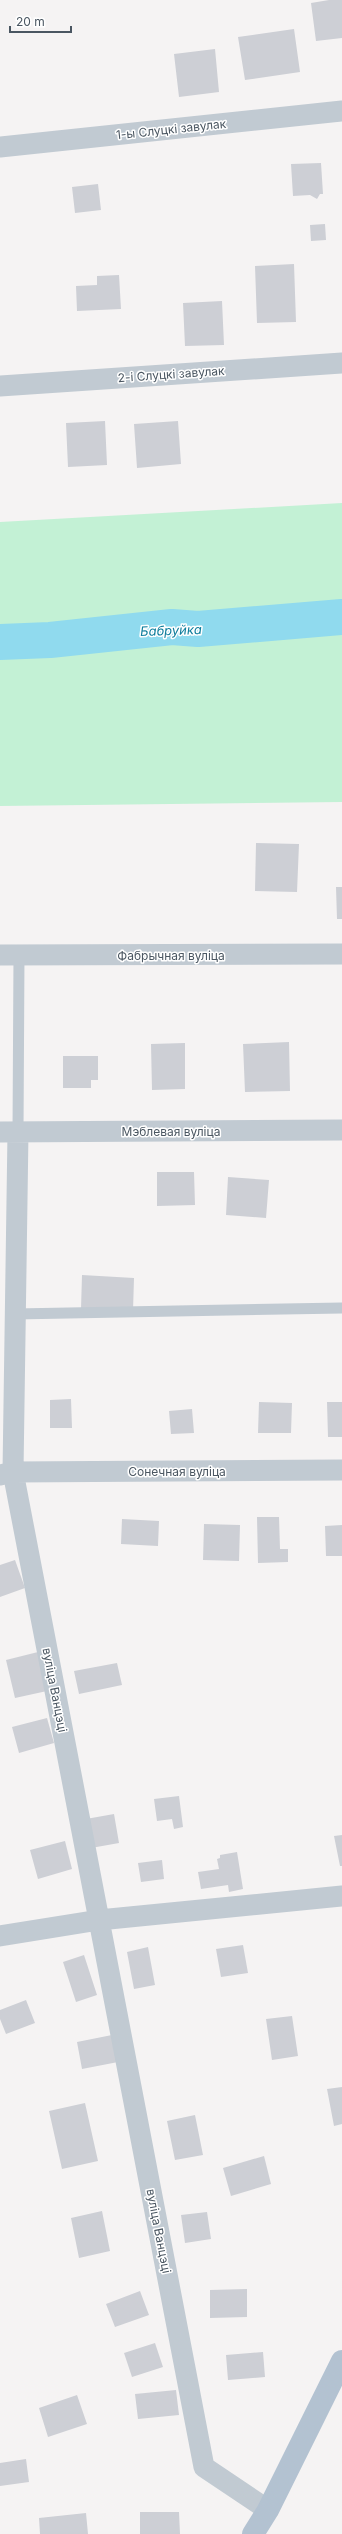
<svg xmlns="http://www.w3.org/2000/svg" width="342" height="2534" font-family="Inter,sans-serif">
	<rect width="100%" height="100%" fill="#f5f3f3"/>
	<path fill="#c3f1d5" d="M342 503V802L0 806V522Z"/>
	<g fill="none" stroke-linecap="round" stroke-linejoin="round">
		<path stroke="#90daee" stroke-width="36" d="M0 642 50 640 172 627 198 629 342 617"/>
	</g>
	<path fill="#cdcfd5" d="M329 0H342V38L316 41 311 3Z
		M294 29 300 72 245 80 238 37Z
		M215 49 219 92 179 97 174 54Z
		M321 163 323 194H320L317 199 310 195 293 196 291 164Z
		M98 184 101 210 75 213 72 187Z
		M325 224 326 240 311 241 310 225Z
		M294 264 296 322 257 323 255 266Z
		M119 275 121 309 77 311 76 286 97 285V276Z
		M222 301 224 345 185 346 183 303Z
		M105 421 107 465 68 467 66 423Z
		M178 421 181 464 137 468 134 424Z
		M256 843 299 844 297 892 255 891Z
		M336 887H342V919H337Z
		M289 1042 290 1091 245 1092 243 1044Z
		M185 1043V1089L152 1090 151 1044Z
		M63 1056H98V1080H91V1088H63Z
		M157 1172H194L195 1205 157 1206Z
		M228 1177 269 1180 266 1218 226 1215Z
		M82 1275 134 1278 133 1311 81 1309Z
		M71 1399 72 1428H50V1400Z
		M259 1402 292 1403 291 1433H258Z
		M327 1402H342V1437H328Z
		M192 1409 194 1433 171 1434 169 1411Z
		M257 1517H279L280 1549H288V1562L258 1563Z
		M122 1519 159 1521 158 1546 121 1544Z
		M204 1524 240 1525 239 1561 203 1560Z
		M342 1525V1556H326L325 1526Z
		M15 1560 25 1588 0 1597V1565Z
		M38 1652 47 1691 15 1698 6 1660Z
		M117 1663 122 1685 79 1694 74 1671Z
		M47 1718 54 1743 19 1753 12 1727Z
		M179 1796 183 1827 174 1829 172 1819 157 1821 154 1799Z
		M114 1814 119 1843 91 1848 86 1819Z
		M342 1835V1866H340L334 1836Z
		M65 1841 72 1869 38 1879 30 1850Z
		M237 1852 243 1889 229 1892 228 1885 201 1889 198 1872 219 1869 217 1859 220 1858V1855Z
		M162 1860 164 1879 141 1882 138 1863Z
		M243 1945 248 1973 221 1977 216 1949Z
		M148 1947 155 1985 134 1989 127 1952Z
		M84 1955 97 1995 76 2002 63 1962Z
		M26 2000 35 2023 6 2034 0 2019V2010Z
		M292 2016 298 2056 272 2060 266 2019Z
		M112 2035 118 2062 82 2069 77 2042Z
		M342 2087V2124L334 2126 327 2089Z
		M85 2103 98 2161 62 2169 49 2111Z
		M195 2115 203 2155 175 2160 167 2121Z
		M264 2156 271 2184 231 2196 223 2168Z
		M102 2211 110 2251 79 2258 71 2218Z
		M207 2212 211 2239 185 2243 181 2215Z
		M247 2289V2317L210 2318V2290Z
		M140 2291 149 2315 115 2327 106 2304Z
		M155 2343 163 2367 132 2377 124 2353Z
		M263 2352 265 2377 228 2380 226 2355Z
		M176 2390 179 2415 138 2419 135 2394Z
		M77 2395 87 2424 48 2437 39 2408Z
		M26 2459 29 2482 0 2486V2463Z
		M140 2512H179L180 2534H140Z
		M86 2513 88 2534H40L39 2518Z"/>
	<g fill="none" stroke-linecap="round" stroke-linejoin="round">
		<path stroke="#c1cad2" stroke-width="11" d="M18 1132 19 955
			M15 1314 342 1308"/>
		<path stroke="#c1cad2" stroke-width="21" d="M0 147 342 111
			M0 386 342 363
			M0 955 342 954
			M0 1132 342 1130
			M18 1132 13 1472 204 2467 268 2510
			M0 1475 13 1472 342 1470
			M0 1936 99 1920 342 1896"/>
		<path stroke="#b3c2d1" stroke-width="22" d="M253 2534 268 2510 342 2361"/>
	</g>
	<g text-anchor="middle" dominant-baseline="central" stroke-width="3" stroke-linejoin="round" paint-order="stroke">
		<g font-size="12" fill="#4a5661" stroke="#fff">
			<text transform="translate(171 129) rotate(-6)">1-ы Слуцкі завулак</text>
			<text transform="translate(171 374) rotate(-4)">2-і Слуцкі завулак</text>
			<text x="171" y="955">Фабрычная вуліца</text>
			<text x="171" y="1131">Мэблевая вуліца</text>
			<text x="177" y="1471">Сонечная вуліца</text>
			<text transform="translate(55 1690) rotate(79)">вуліца Ванцэці</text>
			<text transform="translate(159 2231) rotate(79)">вуліца Ванцэці</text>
		</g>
		<g font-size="13" font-style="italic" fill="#0c7c9b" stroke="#fff">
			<text transform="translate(171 630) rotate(-2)">Бабруйка</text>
		</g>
	</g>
	<path d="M10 26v6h61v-6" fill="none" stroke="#4a5661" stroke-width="2"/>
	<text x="16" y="26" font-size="12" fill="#4a5661" stroke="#ffffff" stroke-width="3" paint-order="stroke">20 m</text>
</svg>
